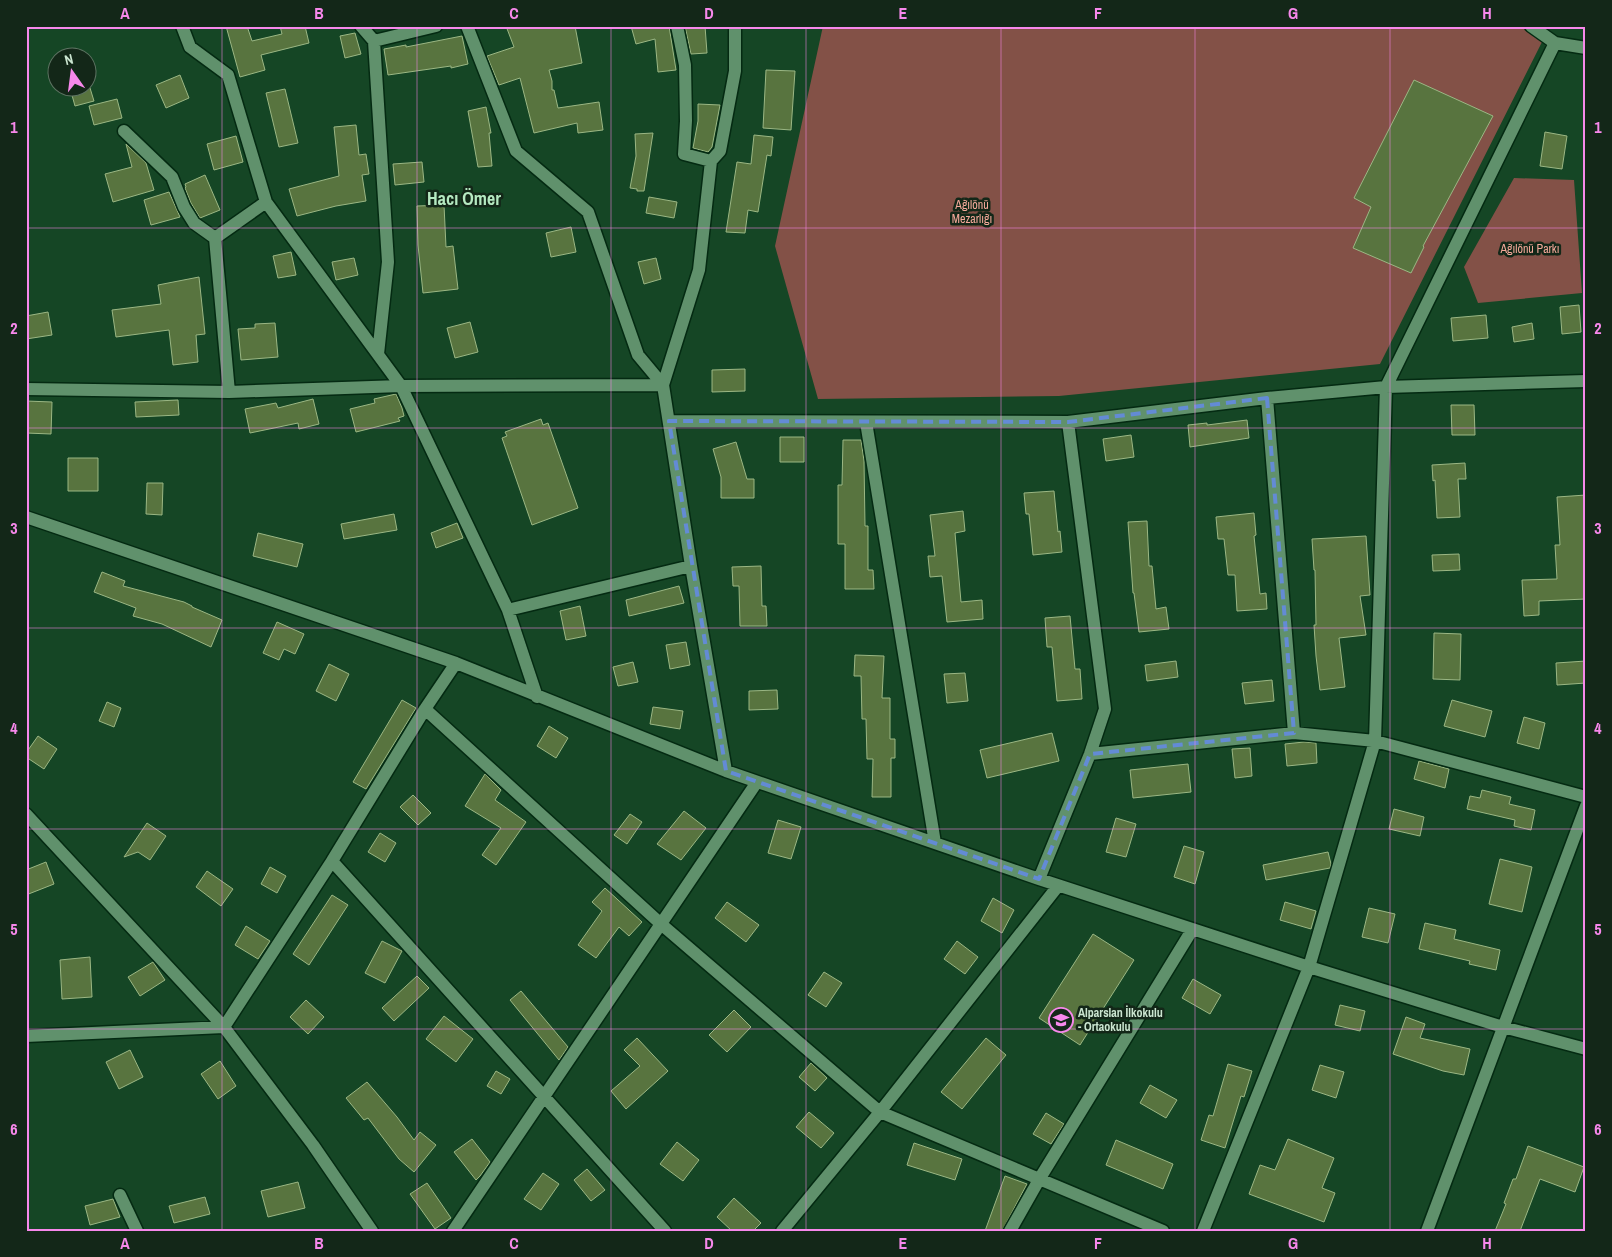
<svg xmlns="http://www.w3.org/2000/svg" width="1612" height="1257" font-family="'Archivo Narrow',sans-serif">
	<rect width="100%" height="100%" fill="#154625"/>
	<path fill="#835147" d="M823 26H1524L1543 40 1380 364 1059 396 818 399 775 246Z
		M1514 178 1574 180 1582 293 1478 303 1464 267Z"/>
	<path fill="#58743f" stroke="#9bb784" d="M226 26H247L252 41 282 34 280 26H305L309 43 261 55 265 70 240 77Z
		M506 26H575L582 63 549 70 552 81V90H554L558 108 599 102 603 130 578 133 577 123 534 133 520 78 499 85 487 56 514 47Z
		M631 26H669L676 70 658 72 655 39 636 44Z
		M685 26H705L707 53 691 54Z
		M355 33 361 54 345 58 340 36Z
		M462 36 468 64 451 68V66L388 75 384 49 406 45V47Z
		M766 70 795 71 791 130 763 128Z
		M180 75 189 98 166 108 156 85Z
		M1414 80 1493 116 1423 246 1424 247 1411 273 1353 248 1371 207 1354 198Z
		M70 88H90L94 101 75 106Z
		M285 89 298 143 279 147 266 93Z
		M117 99 122 118 94 125 89 106Z
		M698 104 720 105 712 147 708 152 693 148 698 121Z
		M486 107 491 133H489L492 166 478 167 468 111Z
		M356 125 359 155 366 154 369 174 362 175 366 201 336 206 297 216 289 189 339 176 334 127Z
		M1545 132 1567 136 1562 169 1540 166Z
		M653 133 644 191H637V189L630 188 636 156 635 134Z
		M754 135 773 137 771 156 767 155 758 212 748 210 745 233 726 232 737 162 751 164Z
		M236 136 243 162 214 170 207 144Z
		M126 144 146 163 154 190 113 202 105 174 132 167Z
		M422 162 424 182 395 185 393 164Z
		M205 175 220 210 200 218 191 203 185 188 186 187 185 184Z
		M169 192 180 217 151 225 144 200Z
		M649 197 677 202 674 218 646 213Z
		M444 205 446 247 453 246 458 289 423 293 418 245 417 206Z
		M571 227 576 252 551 257 546 233Z
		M291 252 296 275 278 278 273 256Z
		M354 258 358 275 336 280 332 262Z
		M656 258 661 279 644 284 638 262Z
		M199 277 205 334 196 335 198 362 173 365 169 330 116 337 112 310 161 304 158 285Z
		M1579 305 1581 332 1562 334 1560 307Z
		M48 312 52 335 26 339V316Z
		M1486 315 1488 338 1453 341 1451 318Z
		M470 322 478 352 455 358 447 328Z
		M275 323 278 357 241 360 238 329 255 328V324Z
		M1532 323 1534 339 1514 342 1512 327Z
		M745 369V391L712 392V370Z
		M396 394 402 408 404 416 398 418 400 421 356 432 350 409 375 403 374 399Z
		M313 399 319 424 299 429 298 423 250 433 245 409 276 403 278 408Z
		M178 400 179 415 136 417 135 402Z
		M26 401 52 402 51 434 26 433Z
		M1451 405H1474L1475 435H1452Z
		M541 419 543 425 548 423 578 508 532 525 502 438 507 436 505 432Z
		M1247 420 1249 438 1190 447 1188 425 1207 423V425Z
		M1131 435 1134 457 1106 461 1103 439Z
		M780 437H804V462H780Z
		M843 440H861L864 461 865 526H868V570H873L874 589H845V544H838V485H842Z
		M736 442 747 479H754V498H721V477L713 449Z
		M68 458H98V491H68Z
		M1465 463 1466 479H1458L1460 517 1437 518 1435 480 1433 481 1432 465Z
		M147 483H163L162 515 146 514Z
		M1054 491 1058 532 1060 531 1062 552 1033 555 1029 514H1026L1024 493Z
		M1586 495V599L1539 601V615L1524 616 1522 580 1557 579 1555 545H1560L1557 497Z
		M963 511 965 531 955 533 961 602 982 600 983 619 947 622 942 576 930 577 928 556H935L930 515Z
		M1254 513 1256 535 1254 536 1260 594 1266 593 1267 609 1237 611 1235 575H1228L1224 539H1218L1216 517Z
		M394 514 397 530 344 539 341 524Z
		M1147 521 1149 566H1152L1156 609 1166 607 1169 629 1139 632 1134 593H1133L1128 522Z
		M457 523 463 538 436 548 431 533Z
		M258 533 303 544 297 567 253 556Z
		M1366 536 1370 595 1360 596 1366 635 1339 638 1345 687 1320 690 1316 656 1314 625H1316L1315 570H1314L1312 539Z
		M1459 554 1460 570 1433 571 1432 555Z
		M761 566 762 606H766L767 626H740L739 586H733L732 567Z
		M102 572 125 581 123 586 184 602 192 606V607L222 620 211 647 162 624 133 616 136 608 94 592Z
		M679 586 684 603 629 616 626 600Z
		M580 606 586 636 566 640 560 611Z
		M1070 616 1075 669H1080L1082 699 1057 701 1052 647H1047L1045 618Z
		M277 622 304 634 295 654 284 649 279 660 263 653Z
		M1434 633 1461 634 1460 680 1433 679Z
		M686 642 690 665 670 669 666 645Z
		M855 655 884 656 882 698H890V739H895V758H891V797H872L873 759H867L866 719H862L861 676H854Z
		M1176 661 1178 677 1147 681 1145 665Z
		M1586 661V683L1557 685 1556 663Z
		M633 662 638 682 618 686 613 667Z
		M329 664 349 674 336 701 316 691Z
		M965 673 968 701 947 703 944 674Z
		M1272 680 1274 701 1245 704 1242 683Z
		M777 690 778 709 749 710V691Z
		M402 700 416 708 366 789 353 782Z
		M1452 700 1492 711 1485 737 1444 726Z
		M107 702 121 708 114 727 99 721Z
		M653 707 683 711 680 729 650 724Z
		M1524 717 1545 723 1539 749 1517 743Z
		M549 726 568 738 556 758 537 746Z
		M1052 733 1059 761 987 778 980 750Z
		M38 736 57 749 44 769 26 757V753Z
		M1304 742 1316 743 1317 763 1287 766 1285 744Z
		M1250 748 1252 776 1235 778 1232 749Z
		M1419 761 1449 769 1445 788 1414 779Z
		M1188 764 1191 792 1133 798 1130 770Z
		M485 774 501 790 495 800 526 822 496 865 482 855 501 828 465 806Z
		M1482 790 1511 797 1509 804 1535 810 1531 830 1514 826 1515 820 1467 809 1470 796 1480 798Z
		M413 795 431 813 418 825 400 807Z
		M1394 809 1424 817 1420 836 1389 829Z
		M684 811 706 828 681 860 657 844Z
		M630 814 642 822 627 844 614 835Z
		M1116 818 1136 824 1126 857 1106 852Z
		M778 820 801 827 791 859 768 853Z
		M147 823 166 836 150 860 138 852 124 857Z
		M380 833 396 843 385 862 368 852Z
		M1184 846 1204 852 1195 884 1174 877Z
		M1328 852 1331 864 1330 868 1266 880 1263 865Z
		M1500 859 1532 867 1522 912 1489 904Z
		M46 862 54 884 26 895V870Z
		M270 867 286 876 277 893 261 884Z
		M207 871 233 889 221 906 196 887Z
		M605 888 642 922 629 936 619 927 596 958 578 945 602 911 592 902Z
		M332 895 348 905 309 965 293 954Z
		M993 898 1014 910 1002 933 981 921Z
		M727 902 759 925 746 942 715 918Z
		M1285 902 1316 911 1311 929 1280 920Z
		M1369 908 1395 914 1388 943 1362 937Z
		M1425 923 1456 930 1454 939 1500 950 1496 970 1469 964 1470 961 1419 949Z
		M246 926 270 941 258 959 235 945Z
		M1093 934 1134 960 1080 1045 1039 1018Z
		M382 941 402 951 385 983 365 973Z
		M957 941 978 957 965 974 944 959Z
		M90 957 92 997 62 999 60 960Z
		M153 962 165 980 140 996 128 977Z
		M824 972 842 983 826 1007 808 995Z
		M417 976 429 988 394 1021 382 1008Z
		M1193 979 1221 995 1210 1014 1182 998Z
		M521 991 568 1047 559 1060 510 1000Z
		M306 1000 324 1017 308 1034 290 1017Z
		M1340 1005 1365 1011 1360 1031 1335 1025Z
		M734 1010 751 1027 727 1052 709 1035Z
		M444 1016 473 1039 456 1062 426 1039Z
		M1406 1017 1425 1024 1420 1038 1470 1049 1464 1075 1443 1071 1393 1054Z
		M637 1038 668 1071 626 1109 611 1091 640 1066 624 1050Z
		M986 1038 1006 1055 962 1109 941 1092Z
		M130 1050 143 1077 119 1089 106 1062Z
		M220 1061 236 1086 218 1099 201 1074Z
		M811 1063 827 1078 815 1091 799 1077Z
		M1228 1064 1252 1071 1244 1097 1241 1096 1225 1148 1201 1140 1209 1115 1213 1116Z
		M1320 1065 1344 1072 1336 1098 1312 1090Z
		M496 1071 510 1079 501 1094 487 1086Z
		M367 1082 397 1117 414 1140 420 1132 436 1145 414 1172 399 1159 368 1118 364 1120 346 1098Z
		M1150 1085 1177 1100 1166 1118 1140 1103Z
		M809 1112 834 1133 821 1148 796 1127Z
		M1046 1113 1064 1124 1051 1144 1033 1134Z
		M472 1139 490 1162 480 1176 476 1180 454 1152Z
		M1288 1139 1334 1158 1322 1188 1335 1193 1324 1222 1249 1194 1260 1165 1275 1170Z
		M1116 1140 1173 1164 1163 1189 1106 1165Z
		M677 1142 699 1160 683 1181 660 1164Z
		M914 1143 962 1159 955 1180 907 1165Z
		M1528 1146 1584 1167 1575 1192 1540 1179 1520 1231H1495L1506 1204 1504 1203 1513 1179H1516Z
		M587 1169 605 1190 591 1201 574 1180Z
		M543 1173 559 1184 541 1210 524 1199Z
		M1005 1176 1027 1184 1002 1231H985Z
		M298 1182 305 1208 268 1217 261 1191Z
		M427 1183 451 1218 435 1229 410 1194Z
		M205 1197 210 1214 174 1223 169 1206Z
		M734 1198 761 1223 753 1231H732L717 1217Z
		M113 1199 120 1217 90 1225 85 1206Z"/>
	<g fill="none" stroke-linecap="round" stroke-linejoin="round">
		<defs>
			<path id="minor" d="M182 26 190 47 228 75 266 202 401 386 508 610 537 697
				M361 26 374 41 388 262 378 354
				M467 26 516 151 588 212 638 355 663 385
				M677 26 685 65 686 121 684 154 711 161
				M1531 26 1555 43 1586 48
				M374 41 436 26
				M124 131 172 177 184 207 194 223 215 238
				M26 389 229 392 401 386 663 385
				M229 392 215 238 266 202
				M1267 398 1294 733
				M669 421 1068 422 1267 398 1386 387 1586 381
				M866 422 935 843
				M26 517 456 663 726 771 1039 879 1309 967 1503 1027 1586 1049
				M508 610 691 566
				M425 709 661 924 880 1112 1163 1231
				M1090 754 1294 733 1375 741 1586 797
				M726 771 691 566 663 385 699 270 711 161 720 151 735 71V26
				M26 814 224 1027 313 1145 372 1231
				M332 861 665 1231
				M1039 879 1090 754 1105 709 1068 422
				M26 1036 224 1027 332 861 425 709 456 663
				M120 1195 137 1231
				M453 1231 757 782
				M782 1231 880 1112 1058 886
				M1010 1231 1040 1178 1192 930
				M1203 1231 1309 967 1375 741 1386 387 1555 43
				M1427 1231 1586 806"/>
		</defs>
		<use href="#minor" stroke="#042a12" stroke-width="15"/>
		<use href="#minor" stroke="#60916c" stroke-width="12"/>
	</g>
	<path fill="none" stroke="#638bd5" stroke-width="4" stroke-dasharray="10 6" stroke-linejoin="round" d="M1267 398 1294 733 1090 754 1039 879 726 771 669 421 1068 422Z"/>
	<path fill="none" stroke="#f788eb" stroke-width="1" stroke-opacity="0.55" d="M222 26V1231M417 26V1231M611 26V1231M806 26V1231M1001 26V1231M1195 26V1231M1390 26V1231M26 228H1586M26 428H1586M26 628H1586M26 829H1586M26 1029H1586"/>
	<defs>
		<symbol id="school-ring" viewBox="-11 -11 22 22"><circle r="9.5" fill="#132718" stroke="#f788eb" stroke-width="1.5"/><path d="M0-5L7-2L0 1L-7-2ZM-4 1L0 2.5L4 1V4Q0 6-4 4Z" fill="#f788eb"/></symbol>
	</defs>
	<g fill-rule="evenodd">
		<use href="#school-ring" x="1047" y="1006" width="28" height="28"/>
	</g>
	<g text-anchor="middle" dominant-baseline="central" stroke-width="5" stroke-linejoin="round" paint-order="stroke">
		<g font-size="12" fill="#f4a99a" stroke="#132718">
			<text x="972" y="205">Ağılönü<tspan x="972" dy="14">Mezarlığı</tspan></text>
			<text x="1530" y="249">Ağılönü Parkı</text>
		</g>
		<g font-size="12" font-weight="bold" fill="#cce6d1" stroke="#132718" text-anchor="start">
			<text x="1078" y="1013">Alparslan İlkokulu<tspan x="1078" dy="14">- Ortaokulu</tspan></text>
		</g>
		<g font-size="18" font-weight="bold" fill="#b5e9c1" stroke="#132718">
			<text x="464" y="198">Hacı Ömer</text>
		</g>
	</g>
	<rect width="1612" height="1257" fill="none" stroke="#132718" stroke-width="55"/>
	<g transform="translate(72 72) rotate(346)"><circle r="24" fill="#132718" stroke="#5d7362"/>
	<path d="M0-4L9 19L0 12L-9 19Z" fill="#f788eb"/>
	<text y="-8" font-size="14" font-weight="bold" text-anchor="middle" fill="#cce6d1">N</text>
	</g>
	<rect x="28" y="28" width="1556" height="1202" fill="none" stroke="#f788eb" stroke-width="2"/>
	<g font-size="16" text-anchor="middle" font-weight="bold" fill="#f788eb">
		<text x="125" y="19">A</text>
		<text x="319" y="19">B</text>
		<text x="514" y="19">C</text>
		<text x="709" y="19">D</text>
		<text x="903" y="19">E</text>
		<text x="1098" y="19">F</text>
		<text x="1293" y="19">G</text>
		<text x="1487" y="19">H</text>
		<text x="14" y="133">1</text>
		<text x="1598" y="133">1</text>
		<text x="14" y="334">2</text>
		<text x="1598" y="334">2</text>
		<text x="14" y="534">3</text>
		<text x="1598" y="534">3</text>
		<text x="14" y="734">4</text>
		<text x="1598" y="734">4</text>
		<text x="14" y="935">5</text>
		<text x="1598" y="935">5</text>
		<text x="14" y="1135">6</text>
		<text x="1598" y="1135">6</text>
		<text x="125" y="1249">A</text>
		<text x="319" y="1249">B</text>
		<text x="514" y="1249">C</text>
		<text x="709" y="1249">D</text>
		<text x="903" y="1249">E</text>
		<text x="1098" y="1249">F</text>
		<text x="1293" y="1249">G</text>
		<text x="1487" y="1249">H</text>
	</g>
</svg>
